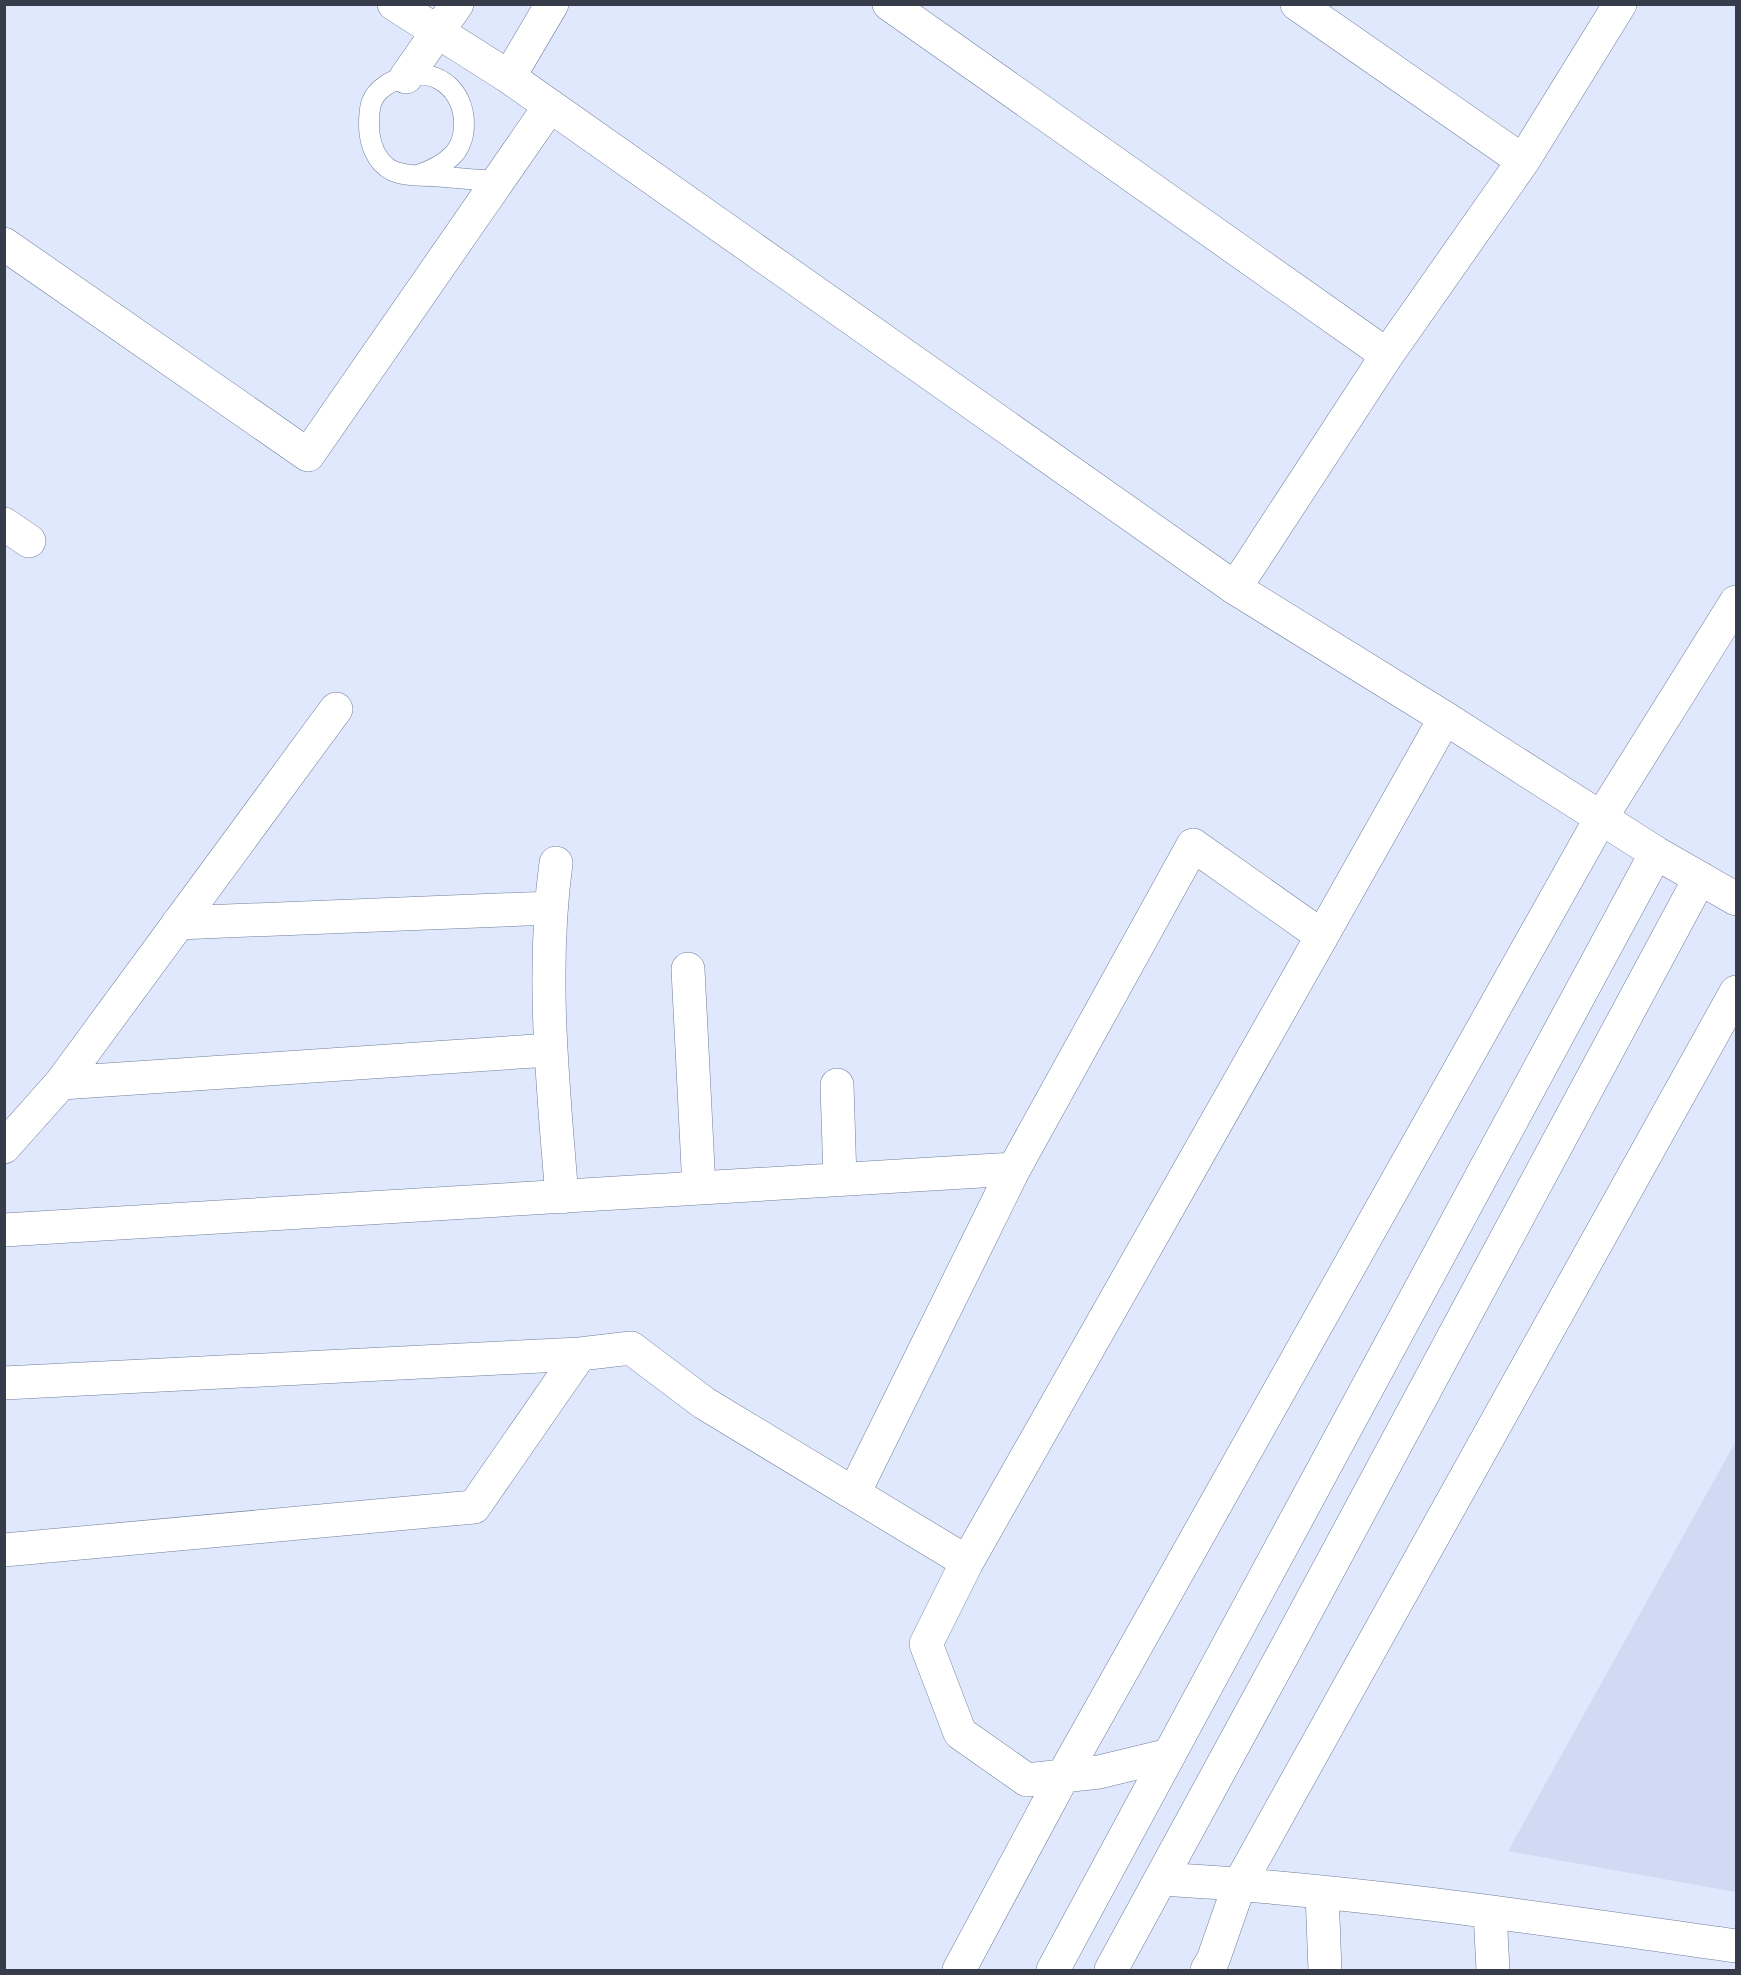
<svg xmlns="http://www.w3.org/2000/svg" width="1741" height="1975" font-family="'Roboto Condensed',sans-serif">
	<rect width="100%" height="100%" fill="#dfe8fc"/>
	<path fill="#d0daf2" d="M1736 1441V1892L1508 1851Z"/>
	<g fill="none" stroke-linecap="round" stroke-linejoin="round">
		<defs>
			<path id="lane" d="M418 175C430 171 444 164 453 155 458 150 462 141 463 135 470 96 440 64 401 78 395 80 390 82 385 86 370 96 369 108 369 125 369 143 376 163 393 171 405 176 421 176 434 176 455 178 476 180 498 181"/>
			<path id="street" d="M889 4 1387 355
				M1297 4 1523 161
				M4 244 308 455 550 106
				M4 524 29 541
				M1235 588 1387 355 1523 161 1620 4
				M556 863C541 973 553 1086 562 1197
				M178 923 550 908
				M1322 936 1445 718
				M688 969 699 1188
				M61 1083 550 1050
				M837 1085 840 1180
				M4 1147 61 1083 336 709
				M4 1230 1014 1169
				M4 1383 580 1354 631 1348 704 1403 967 1562
				M854 1493 1014 1169 1193 845 1322 936 967 1562 926 1644 960 1733 1027 1780 1099 1772 1169 1755
				M4 1550 474 1507 580 1354
				M1161 1879C1353 1890 1545 1919 1736 1946
				M1322 1893 1325 1970
				M1490 1912 1493 1970
				M959 1970 1063 1776 1601 818 1736 602
				M1207 1970 1213 1960 1240 1883 1736 992"/>
			<path id="secondary" d="M394 4 509 77 1235 588 1445 718 1656 853 1736 899
				M406 77 457 4
				M509 77 552 4
				M1053 1970 1656 853
				M1111 1970 1282 1656 1700 878"/>
		</defs>
		<use href="#lane" stroke="#707e9b" stroke-width="21"/>
		<use href="#street" stroke="#707e9b" stroke-width="34"/>
		<use href="#secondary" stroke="#707e9b" stroke-width="34"/>
		<use href="#lane" stroke="#fff" stroke-width="20"/>
		<use href="#street" stroke="#fff" stroke-width="33"/>
		<use href="#secondary" stroke="#fff" stroke-width="33"/>
	</g>
	<rect width="1741" height="1975" fill="none" stroke="#363c49" stroke-width="12"/>
</svg>
